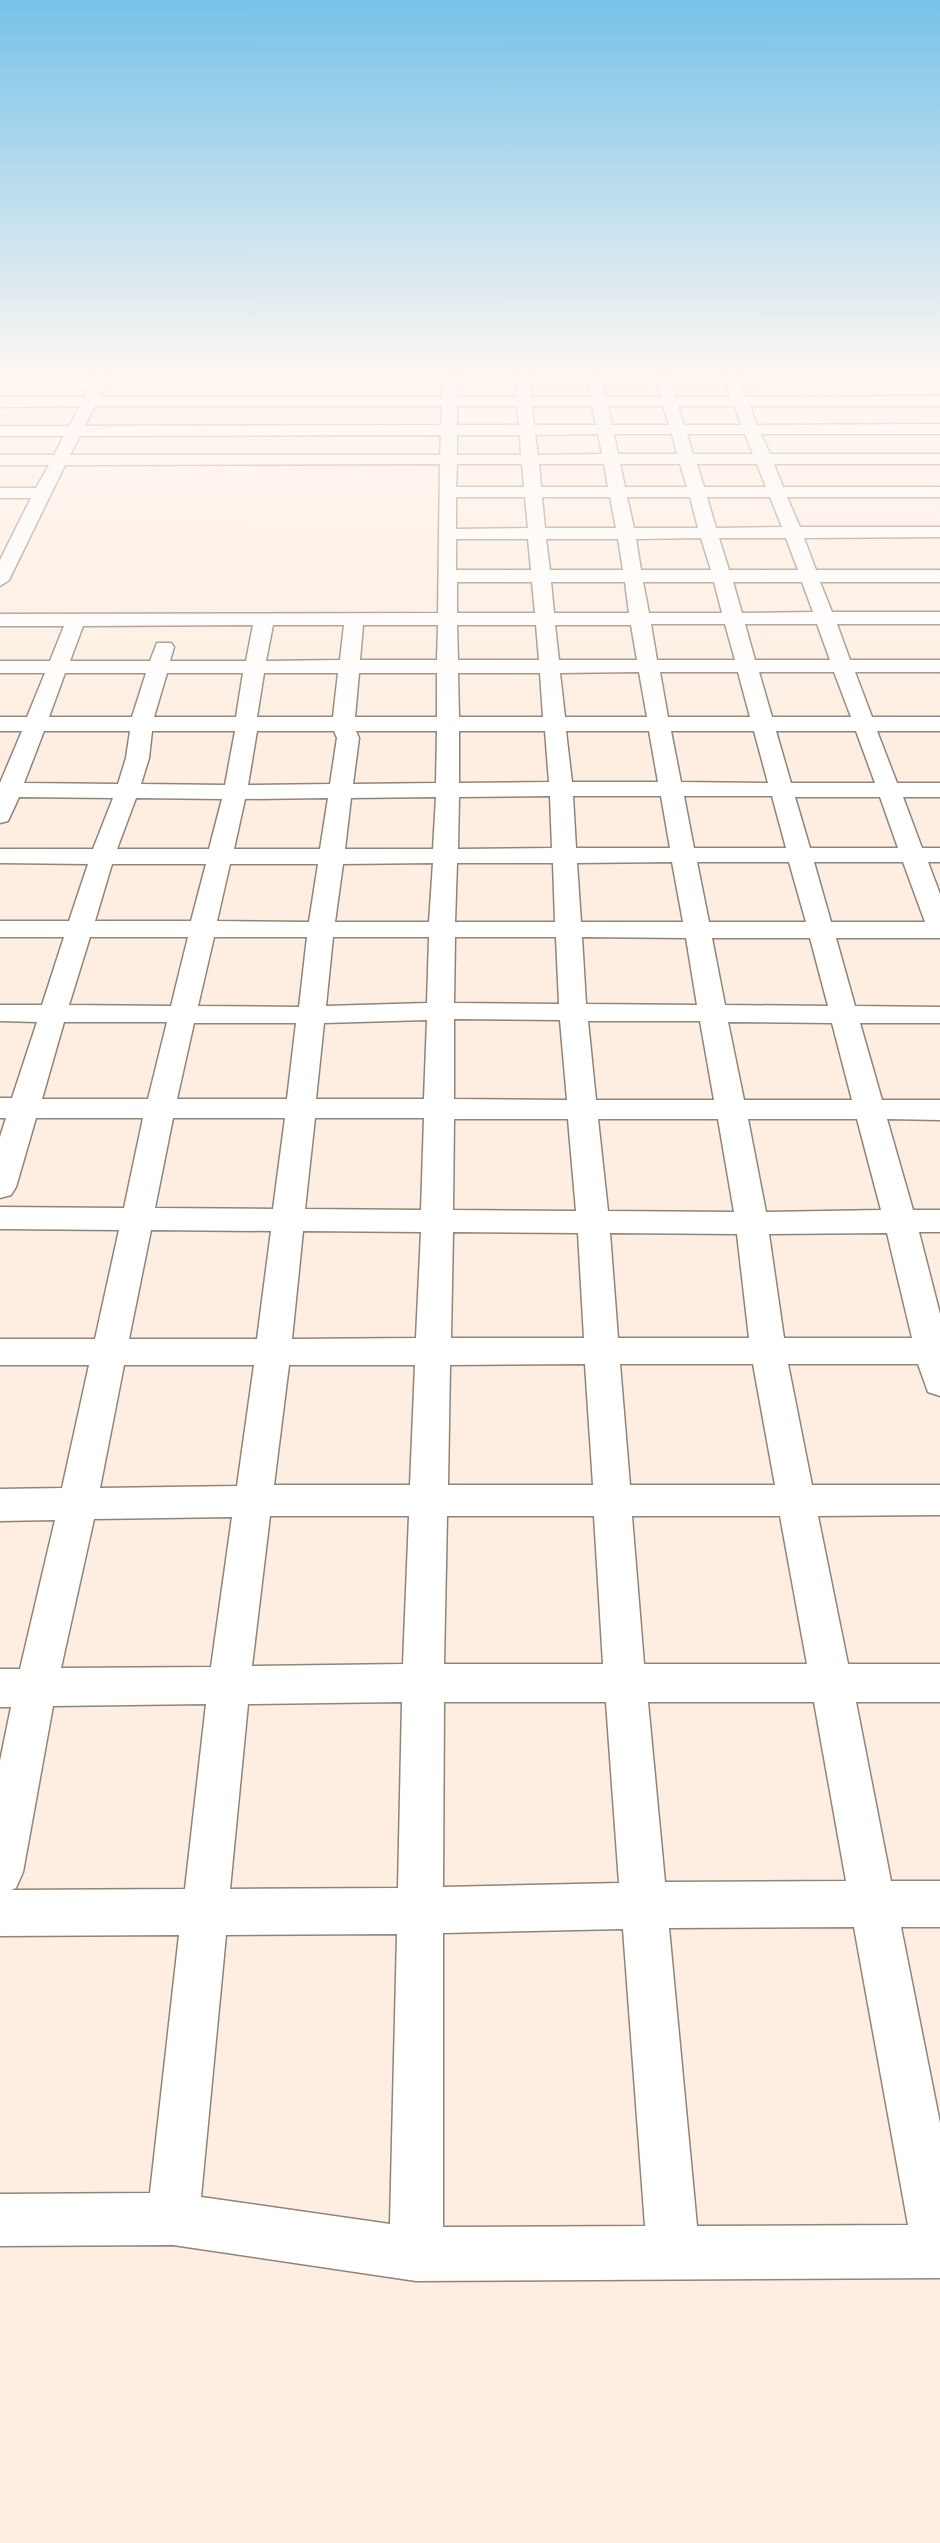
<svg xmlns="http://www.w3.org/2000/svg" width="940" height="2543" font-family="'Nunito Sans',sans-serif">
	<rect width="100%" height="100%" fill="#fdeee1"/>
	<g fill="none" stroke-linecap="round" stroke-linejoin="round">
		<defs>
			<path id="minor" d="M96 376H110L99 397H442L443 376H457V397H516L515 376H529L531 397H591L587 376H601L606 397H661L655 376H669L676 397H731L723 376H737L746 397 940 396V406H750L757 425 940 424V434H761L770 454H940V464H774L783 487H940V497H787L800 527H940V537L804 538 816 570H940V582H820L832 612H940V624H837L850 660H940V672H855L872 717H940V731H877L897 783H940V797H903L922 848H940V862H928L940 894V938H836L855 1006 940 1007V1023H860L882 1100H940V1120L887 1119 913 1210H940V1232H919L940 1314V1396L928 1392 918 1364H788L812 1485H940V1515L818 1516 848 1664H940V1702H856L891 1881H940V1927H901L940 2123V2278L416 2281 173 2245 0 2246V2194L150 2193 179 1935 0 1936V1761L11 1707H0V1669H20L55 1520 0 1521V1489L62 1488 89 1365H0V1339H95L119 1230 0 1229V1207L124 1208 143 1118H36L16 1187 11 1195 0 1198V1137L6 1118H0V1098H12L37 1022 0 1021V1005H42L64 937H0V921H69L88 864 0 863V849H93L113 798 19 797 8 821 0 823V783L22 731H0V717H27L45 673H0V661H50L64 626H0V614L438 613 440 464 65 465 9 580 0 586V560L31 498H0V488H36L49 465H0V455H54L64 436H0V426H69L80 406 0 407V397H84ZM95 406H442L441 425 85 426ZM457 406H517L519 425H457ZM532 406H592L596 425H534ZM608 406H663L669 425H612ZM678 406H734L742 425H684ZM598 434 602 454 538 455 535 435ZM614 434H672L677 454H618ZM687 434H745L753 454H693ZM441 435 440 455H70L80 436ZM457 435H520L521 455H457ZM457 464H522L524 487H456ZM539 464H604L608 487H541ZM620 464H680L687 487H625ZM697 464H757L766 487H704ZM456 497H525L528 528 456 529ZM542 497H610L616 528H545ZM627 497H690L698 528H634ZM707 497H770L782 527 716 528ZM701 538 711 570H641L636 539ZM719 538H786L798 570H729ZM456 539H528L531 570H456ZM546 539H618L623 570H550ZM457 582H532L535 613H457ZM551 582H625L629 613H554ZM643 582H714L722 613H649ZM733 582H802L813 612 742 613ZM651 624H725L735 660H657ZM745 624H817L830 660H755ZM253 625 246 661H170L174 647 171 643H157L150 661H70L83 626ZM273 625H344L340 660 266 661ZM363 625H438L437 660H360ZM457 625H536L539 660H458ZM555 625H631L637 660H559ZM639 672 647 717H565L560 673ZM660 672H738L750 717H668ZM759 672H834L851 717H772ZM65 673H146L132 717H49ZM167 673H243L236 717H154ZM264 673H338L333 717H257ZM359 673H437V717H355ZM458 673H540L543 717H459ZM44 731H130L126 758 118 784 24 783ZM152 731H235L225 785 141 784 149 758ZM257 731H334L337 738 330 784 248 785ZM356 731H437L436 783 353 784 359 738ZM459 731H545L549 782 459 783ZM566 731H649L658 782H572ZM671 731H754L768 783 681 782ZM776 731H856L875 783H791ZM550 796 552 848 458 849 459 797ZM573 796H661L670 848H576ZM684 796H772L786 848H694ZM436 797 433 849H345L351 798ZM795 797H880L898 848H810ZM136 798 222 799 209 849H117ZM328 798 320 849H234L245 799ZM672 862 683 922H581L577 863ZM697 862H789L806 922H709ZM814 862H903L925 922H831ZM433 863 429 922H335L343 864ZM457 863H553L555 922H455ZM112 864H206L191 921H95ZM230 864H318L309 922 217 921ZM90 937H188L171 1006 69 1005ZM214 937H307L299 1007 198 1006ZM333 937H429L427 1003 326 1006ZM455 937H556L559 1004 454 1003ZM582 937 686 938 697 1005 586 1004ZM712 938H810L828 1006 725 1005ZM454 1019 560 1020 567 1100 454 1099ZM427 1020 424 1099H316L324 1023ZM588 1021H700L714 1100H596ZM64 1022H167L148 1099H42ZM728 1022 832 1023 852 1100H744ZM194 1023H296L287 1099H177ZM173 1118H285L273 1209 155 1208ZM315 1118H424L421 1210 305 1209ZM454 1119H568L576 1211 453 1210ZM598 1119H718L734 1212 608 1211ZM748 1119H857L881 1210 766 1212ZM151 1230 271 1231 257 1339H129ZM303 1231 421 1232 416 1338 292 1339ZM453 1232 578 1233 584 1338H451ZM610 1233 737 1234 749 1338H618ZM887 1233 912 1338H784L769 1234ZM585 1364 593 1485H448L450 1365ZM620 1364H753L775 1485H630ZM124 1365H254L237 1486 100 1488ZM289 1365H415L410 1485H274ZM270 1516H409L403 1664 252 1666ZM447 1516H594L603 1664H444ZM632 1516H780L807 1664H644ZM232 1517 211 1667 61 1668 94 1519ZM402 1702 398 1888 230 1889 248 1704ZM444 1702H606L619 1883 443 1887ZM648 1702H814L846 1881 665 1882ZM206 1704 185 1889 11 1890 16 1888 23 1872 53 1706ZM854 1927 908 2225 697 2226 669 1928ZM623 1929 645 2226 443 2227V1933ZM397 1934 390 2224 201 2197 226 1935Z"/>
		</defs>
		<use href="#minor" stroke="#918479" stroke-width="3"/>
		<use href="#minor" fill="#fff" fill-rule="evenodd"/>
	</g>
	<linearGradient id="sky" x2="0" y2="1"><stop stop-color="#76c2e9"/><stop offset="0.51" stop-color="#fef7f2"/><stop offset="1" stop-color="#fef7f2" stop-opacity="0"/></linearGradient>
	<rect width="940" height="732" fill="url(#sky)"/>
</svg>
